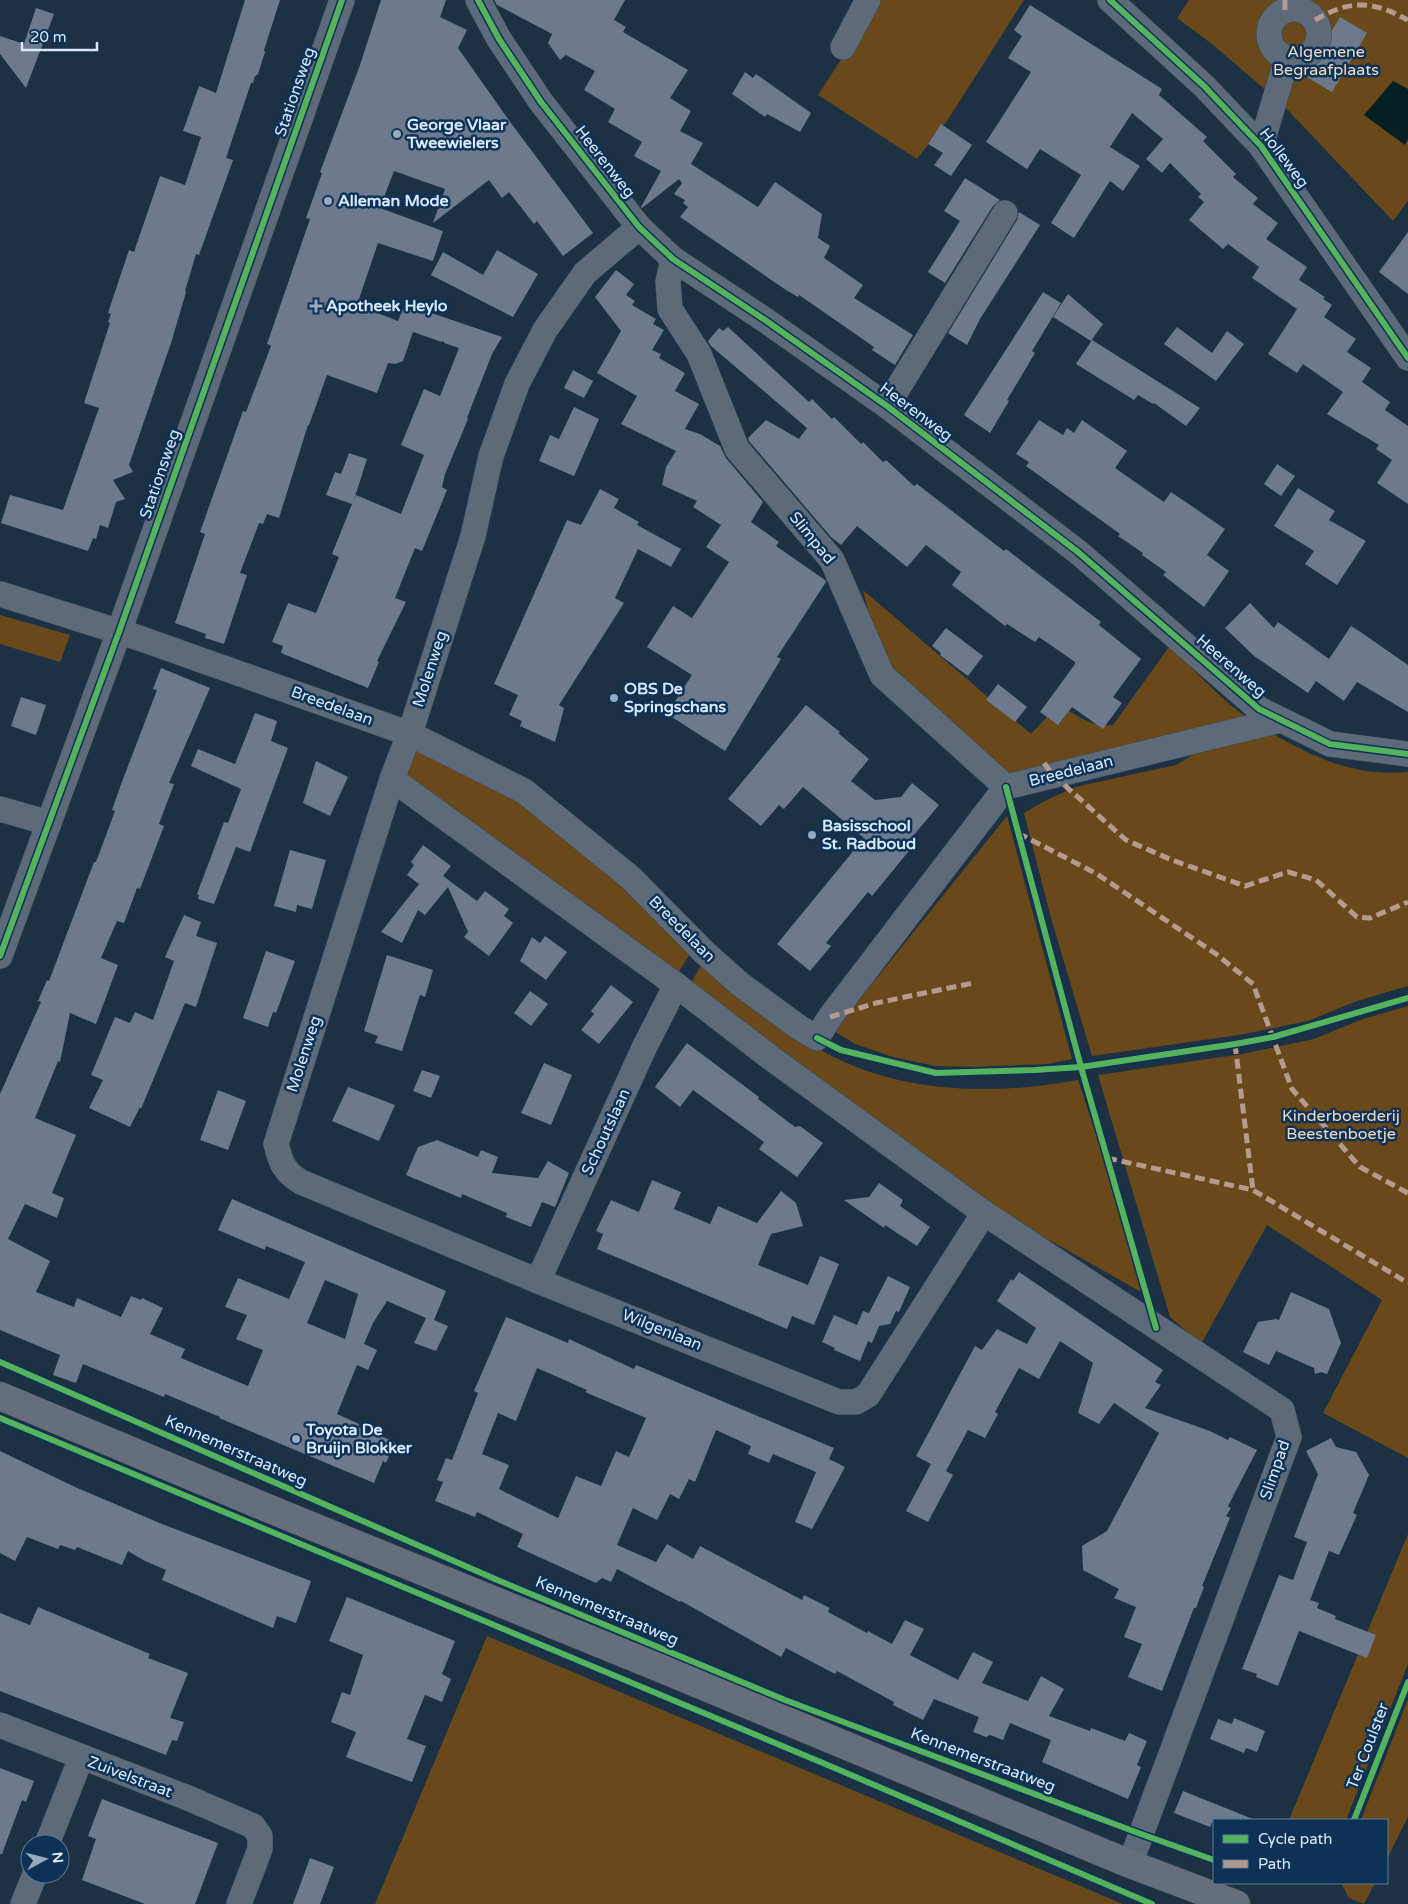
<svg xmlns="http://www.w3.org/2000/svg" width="1408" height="1904" font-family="'Varela Round',sans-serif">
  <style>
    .green { fill: #694819 }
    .water { fill: #052021 }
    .building { fill: #6d798c; fill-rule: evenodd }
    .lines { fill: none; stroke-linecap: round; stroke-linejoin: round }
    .minor-casing { stroke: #3d4c5a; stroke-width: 26 }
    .major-casing { stroke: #3d4c5a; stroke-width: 29 }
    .minor { stroke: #5c6a79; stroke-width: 25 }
    .major { stroke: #666d7b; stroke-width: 28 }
    .quiet { stroke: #b69a8f; stroke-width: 5; stroke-dasharray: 10 5; stroke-linecap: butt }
    .cycleway-casing { stroke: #0d3255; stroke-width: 9 }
    .cycleway { stroke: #56b35d; stroke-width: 6 }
    .poi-dot { fill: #98a9bc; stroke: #0d3255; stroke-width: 2 }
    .labels { text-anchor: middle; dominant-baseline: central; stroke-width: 5; stroke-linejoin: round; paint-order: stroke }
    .park-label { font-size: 16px; fill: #efdac2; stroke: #0d3255 }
    .street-label { font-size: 16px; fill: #daeafc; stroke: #0d3255 }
    .poi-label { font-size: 16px; font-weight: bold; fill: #daeafc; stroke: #0d3255; text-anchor: start }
  </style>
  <rect width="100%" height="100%" fill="#1d3145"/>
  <!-- green -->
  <g class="green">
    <path d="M880,0H1024L949,118L917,159L818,95Z"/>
    <path d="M1189,0H1408V89L1393,81L1405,144L1408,139V201L1393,221L1283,105L1212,44L1177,18Z"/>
    <path d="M863,590L1031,734L1059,704C1076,715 1092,728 1113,725L1169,647C1198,671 1218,699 1250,719L1005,778L888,663L873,632Z"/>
    <path d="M0,615L70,635L60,662L0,644Z"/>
    <path d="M1268,731C1313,757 1354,777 1408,772V986L1357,1001L1308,1021L1239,1035L1092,1056L1051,918L1024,813L1045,801L1075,787L1176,765L1201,750Z"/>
    <path d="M416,750L521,797L632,889L690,954L676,976L401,773Z"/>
    <path d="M1007,816L1072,1059L1047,1064L975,1067L935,1066L893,1057L855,1044L834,1031Z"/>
    <path d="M704,960C729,979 753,999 778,1018C791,1028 804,1040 817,1048C895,1094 992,1096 1078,1080L1150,1297L987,1205L691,983Z"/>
    <path d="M1408,1006V1458L1323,1413L1382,1300L1267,1225L1201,1344L1170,1317L1098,1075L1242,1054L1314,1039L1363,1019Z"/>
    <path d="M1408,1534V1664L1346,1820H1289Z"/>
    <path d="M487,1636L1123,1904H375Z"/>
    <path d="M1408,1699V1817L1387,1859V1820H1361Z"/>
    <path d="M1341,1883H1375L1364,1904L1349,1898Z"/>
  </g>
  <!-- water -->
  <path class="water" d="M1393,81L1408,89V139L1405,145L1364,115Z"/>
  <!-- building -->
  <g class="building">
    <path d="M245,0H280L264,50L265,52L258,74L255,76L253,83H251L226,158L233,160L199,255L196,254L185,291L186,292L172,340L129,465L133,472L113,480L125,499L116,502L108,528L100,525L96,539L93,538L88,551L1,523L10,495L63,510L99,408L84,403L110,323L108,322L111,314L108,313L129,250L134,252L160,176L185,185L201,137L183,131L199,86L216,93Z"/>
    <path d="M381,0H446L440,17L467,30L458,48L508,119L593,233L563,256L537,221L534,224L509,192L502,198L489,180L433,223L445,189L394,171L380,208L443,231L433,261L378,243L357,305L398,321L405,304L502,337L492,354L467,418L468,419L445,474L442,487L447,490L422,551L415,548L395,598L406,602L377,661L379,662L368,688L281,653L283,646L272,642L288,603L316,613L339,557L332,554L352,504L326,495L335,472L341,474L349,453L367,459L353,503L356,495L401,514L424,455L401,445L424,389L440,396L459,348L444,343V341L442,342L413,332L403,361L395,364L388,363L377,393L327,375L309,425H308L279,518L267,514L263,524L259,523L240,573L247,575L224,644L205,638L206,634L175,623L205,534L200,532L243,411L246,412L271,346L267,344L310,219L306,218L322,173L320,172L360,65Z"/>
    <path d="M494,0H625L614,20L626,27L623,32L688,70L670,98L691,111L680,131L703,143L691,164L758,207L775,182L822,214L818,238L830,246L824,258L863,285L854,298L913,335L895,365L872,350L874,347L831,317L799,295L798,297L786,290L680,217L688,207L683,203L685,200L674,194L682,183L679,179L642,208L641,207L661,171L634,156L642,142L608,122L615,109L584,90L595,71L566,55L560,60L548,43L552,34L497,5Z"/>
    <path d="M1030,5L1162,89L1159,95L1207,137L1203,141L1236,174L1233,177L1258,198L1253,204L1278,223L1266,239L1307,267L1299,280L1325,297L1323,299L1332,305L1324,317L1356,339L1347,352L1371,368L1362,382L1390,402L1385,410L1408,426V504L1377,483L1392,460L1376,449L1379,445L1327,414L1343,392L1303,364L1297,373L1268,354L1297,309L1252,278L1259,267L1228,244L1223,249L1189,220L1204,202L1198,197L1201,194L1170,163L1162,173L1146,159L1163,139L1132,113L1110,147L1140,166L1123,191L1110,181L1074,238L1051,223L1081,175L1040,149L1027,169L986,142L1031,72L1008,58L1022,36L1014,30Z"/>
    <path d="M36,8L54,14L26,88L0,54V36L24,44Z"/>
    <path d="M1340,17L1367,33L1332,92L1305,76Z"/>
    <path d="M745,72L753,78L756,74L811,113L800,132L767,114L765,117L732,94Z"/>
    <path d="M941,124L972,145L951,176L934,165L943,153L928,144Z"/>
    <path d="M965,178L1000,200L993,206L945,283L928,272L960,221L944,211Z"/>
    <path d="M1019,212L1040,225L980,319L967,345L948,333L1017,220Z"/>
    <path d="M1408,232V294L1379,272Z"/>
    <path d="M497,250L538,274L513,317L431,275L443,252L483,275Z"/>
    <path d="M616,270L634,284L626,295L635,301L632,305L656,319L653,324L664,330L652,350L661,354L659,358L685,373L675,391L699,404L685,429L700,434L720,446L726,458L763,502L751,522L779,542L776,546L825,580L826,582L777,657L781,659L725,751L667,714L692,675L647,647L673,606L692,618L729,562L706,547L721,525L693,507L697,501L662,485L666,467L676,451L621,424L637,396L597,373L621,331L595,297Z"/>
    <path d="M1043,292L1061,303L1032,351L1035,353L1007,400L1009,401L990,433L964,415Z"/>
    <path d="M1068,294L1103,324L1091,341L1053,317Z"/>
    <path d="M728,327L809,402L812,399L832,419L834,417L861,444L863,442L883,462L886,460L914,486L917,484L1004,551L1006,549L1101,622L1099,625L1141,659L1113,697L1122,703L1103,729L1072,707L1058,725L1040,712L1075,664V662L1039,637L1035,642L1007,624L1005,626L952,585L961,572L926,545L907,567L857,526L841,545L831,537L749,441L748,438L766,420L799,439L807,428L711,346L708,341L719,328L723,331Z"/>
    <path d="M1177,327L1212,353L1227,331L1244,344L1216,381L1164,344Z"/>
    <path d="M1092,340L1200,408L1186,426L1154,403L1153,404L1138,395L1134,400L1076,364Z"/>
    <path d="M573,370L593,381L584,398L564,388Z"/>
    <path d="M574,407L599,419L574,476L539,461L550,435L559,439Z"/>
    <path d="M1039,420L1063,435L1067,428L1074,433L1082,420L1127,451L1115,468L1164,502L1171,492L1225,529L1207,555L1229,571L1204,607L1163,575L1166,572L1142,555L1143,553L1118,536L1120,534L1026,466L1029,462L1016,454Z"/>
    <path d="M1277,464L1295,476L1281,496L1264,484Z"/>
    <path d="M1298,488L1335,511L1329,520L1366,541L1337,585L1305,564L1314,551L1274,526Z"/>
    <path d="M600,489L619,499L614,508L639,522L637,525L681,549L671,567L638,549L615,598L624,603L559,705L564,708L555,742L520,726L522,721L509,715L518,695L494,684L567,520L581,525Z"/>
    <path d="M1250,603L1274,628L1278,622L1329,659L1351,626L1362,633L1408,665V712L1357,682L1344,701L1316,681L1308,693L1254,656L1225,628Z"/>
    <path d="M946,628L983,656L968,676L940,655L941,653L932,646Z"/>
    <path d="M161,668L210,688L169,783L174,784L159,824L164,826L140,889L137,888L124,923L117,921L101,958L118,965L96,1024L70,1013L60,1062L58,1061L35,1118L76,1135L52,1193L64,1198L57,1218L25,1204L8,1239L50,1261L36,1292L74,1307L77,1298L121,1317L131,1296L141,1300L142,1298L163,1308L150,1334L185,1349L181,1358L248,1386L263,1350L236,1339L247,1315L225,1307L238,1278L289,1299L305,1262L266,1246L265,1250L218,1230L232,1199L446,1291L434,1320L448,1326L436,1351L414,1343L426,1318L387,1301L373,1323L364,1344L377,1350L368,1370L357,1365L337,1414L359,1424L358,1427L395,1442L386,1463L383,1461L374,1483L219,1418L220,1417L165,1394L164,1397L83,1364L76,1383L53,1375L60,1355L0,1330V1094L41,1002L38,1001L47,980L49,981L94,862H96L115,811L112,810L120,787L157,690L153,689ZM325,1280L358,1294L345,1339L307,1323Z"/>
    <path d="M998,684L1027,707L1015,722L986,700Z"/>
    <path d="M21,697L46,705L36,735L11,726Z"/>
    <path d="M806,705L840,732L838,733L869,759L851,781L875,800L901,797L912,783L939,805L908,842L913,846L872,896L868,892L826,943L831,946L810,971L777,944L864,838L803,787L784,809L779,805L761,826L728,799Z"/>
    <path d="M255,713L277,721L271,741L288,748L250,852L236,847L214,904L198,899L199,895L197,894L224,822L228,823L241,789L191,766L198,749L235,764Z"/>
    <path d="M316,761L348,777L330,816L303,803Z"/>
    <path d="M423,845L451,866L443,876L477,901L485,891L509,909L504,916L513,923L489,956L464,937L468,932L448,887L425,915L418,910L402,943L381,932L419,884L407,875L414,865L411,862Z"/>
    <path d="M290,850L326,860L312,909L297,905L296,912L274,906Z"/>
    <path d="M184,915L201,922L196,936L217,943L196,1007L185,1003L141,1109L140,1107L130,1127L89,1108L103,1080L91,1075L115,1017L130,1023L135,1012L153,1020L174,961L165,957Z"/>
    <path d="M545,936L567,952L546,980L520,961L532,937L540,943Z"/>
    <path d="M266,951L295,961L276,1013L273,1012L268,1027L243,1018Z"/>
    <path d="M387,955L433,970L425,997L420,995L402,1051L375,1043L378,1036L364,1031Z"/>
    <path d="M611,985L633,1002L599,1044L581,1030L594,1014L591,1011Z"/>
    <path d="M530,991L548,1004L531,1026L514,1013Z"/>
    <path d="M687,1043L759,1097L758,1099L795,1127L800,1126L823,1143L797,1177L759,1149L764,1142L693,1090L680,1107L655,1087Z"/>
    <path d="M544,1063L572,1075L551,1125L521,1113Z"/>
    <path d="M422,1070L440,1076L431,1098L413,1091Z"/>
    <path d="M348,1087L395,1105L379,1141L332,1121Z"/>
    <path d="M218,1090L246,1101L228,1150L200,1140Z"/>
    <path d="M437,1140L478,1157L481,1150L498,1157L492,1173L538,1178L548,1161L569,1173L555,1207L542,1202L531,1227L506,1217L507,1213L462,1194L461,1198L406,1175L418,1147Z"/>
    <path d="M652,1180L681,1192L674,1209L710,1224L718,1206L757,1223L781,1191L796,1203L803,1226L771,1234L758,1265L808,1285L820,1256L839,1264L814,1325L792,1316L787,1329L597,1249L603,1234L596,1231L611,1200L639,1212Z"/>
    <path d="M879,1183L903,1200L900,1206L930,1227L917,1246L885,1225L884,1228L844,1200L869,1197Z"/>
    <path d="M1019,1272L1163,1370L1155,1382L1161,1385L1145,1408L1210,1431L1228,1440L1230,1437L1257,1450L1228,1506L1231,1508L1226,1516L1230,1518L1202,1586L1204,1587L1196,1608H1194L1162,1691L1128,1677L1142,1644L1124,1637L1136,1607L1114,1598L1119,1589L1083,1570L1082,1546L1107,1531L1159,1433L1114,1403L1099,1424L1078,1413L1093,1363L1060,1341L1039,1379L1019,1368L995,1412L998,1414L985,1438L968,1430L946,1471L953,1475L928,1522L906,1511L931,1464L916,1456L975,1346L982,1350L997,1329L1027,1344L1036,1328L997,1301L1011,1279L1013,1281Z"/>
    <path d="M888,1276L910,1287L899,1312L896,1311L890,1324L879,1326L872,1343L868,1341L860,1361L834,1350L835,1348L822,1342L834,1315L857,1325L863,1311L869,1313Z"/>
    <path d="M1291,1292L1329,1309L1341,1343L1327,1374L1321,1372L1315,1374L1314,1368L1276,1351L1269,1365L1243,1352L1258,1322L1276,1319L1279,1320Z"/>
    <path d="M506,1317L568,1343L569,1339L634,1369L636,1365L834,1448L829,1459L845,1467L812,1529L795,1522L816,1472L773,1454L769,1463L748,1454L751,1446L716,1430L695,1482L689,1479L679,1499L670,1494L657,1520L633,1508L617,1545L656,1562L667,1544L693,1559L700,1546L802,1600L804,1595L830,1608L828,1612L867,1633L868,1631L892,1644L905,1620L924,1629L910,1655L958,1680L973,1652L993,1662L982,1683L1028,1701L1041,1676L1064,1689L1049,1716L1090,1731L1091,1728L1125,1741L1129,1733L1147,1741L1137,1765L1141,1767L1128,1799L1042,1762L1051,1740L1010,1723L1003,1740L990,1735L986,1737L973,1732L979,1717L934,1699L923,1720L893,1705L894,1702L837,1671L835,1674L786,1648L781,1657L681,1601L680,1602L617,1569L611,1582L602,1578L596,1583L517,1547L523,1534L477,1512L475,1517L435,1501L443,1482L437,1480L446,1458L452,1460L478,1393L474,1391ZM537,1368L587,1390L585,1392L646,1418L629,1457L616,1451L601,1486L576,1476L558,1518L499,1489L509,1465L482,1454L498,1413L516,1421Z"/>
    <path d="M1331,1438L1336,1447L1356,1452L1369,1475L1353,1513L1357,1515L1339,1555L1329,1551L1310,1600L1319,1603L1317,1608L1336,1616L1335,1619L1376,1635L1367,1658L1299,1631L1278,1686L1256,1677L1257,1674L1242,1669L1279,1575L1293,1580L1307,1542L1294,1537L1318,1474L1306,1451Z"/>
    <path d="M0,1451L75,1487L162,1524L311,1581L296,1623L277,1616L273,1628L162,1580L166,1570L145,1561L128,1551L122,1565L77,1547L75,1550L60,1545L58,1549L27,1537L15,1561L0,1553Z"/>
    <path d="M347,1597L455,1641L442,1674L451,1679L442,1702L425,1695L407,1739L426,1746L412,1782L346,1757L356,1732L331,1722L342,1692L350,1695L363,1655L329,1641Z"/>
    <path d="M38,1607L150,1654L148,1658L188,1673L170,1718L184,1722L177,1741L172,1740L166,1755L0,1691V1613L30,1625Z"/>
    <path d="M1234,1718L1265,1731L1257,1752L1246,1748L1244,1753L1210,1739L1218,1719L1232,1724Z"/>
    <path d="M0,1768L34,1781L26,1802L22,1800L2,1854H0Z"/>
    <path d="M1183,1791L1253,1819L1252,1820H1213L1210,1827L1174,1813Z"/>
    <path d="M102,1799L218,1843L195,1904H145L82,1880L96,1839L88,1836Z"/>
    <path d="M310,1858L334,1867L320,1904H293Z"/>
  </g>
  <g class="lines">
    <!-- minor casing -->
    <g class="minor-casing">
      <g id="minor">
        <path d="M478,0L499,39L541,102L639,227L673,259L765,320L887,406L1078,552L1259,709L1330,744L1408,754"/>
        <path d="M1110,0L1204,86L1261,146L1408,358"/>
        <circle cx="1294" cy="34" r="25"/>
        <path d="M843,47L868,0"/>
        <path d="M1261,146L1287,58"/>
        <path d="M639,227L585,273L545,330L517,384L491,456L473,536L412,727L392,779L276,1144C281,1163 284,1172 301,1182L538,1281L839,1402H856L868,1395L984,1213"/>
        <path d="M673,259L668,282L670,309L699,354L737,449L832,560L882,675L1006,787"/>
        <path d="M887,406L1005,213"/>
        <path d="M0,594L139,638L410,734L524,791L631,878L704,952L740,984L797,1026L817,1038L830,1017L1006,787L1281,720"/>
        <path d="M392,779L676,985L771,1058L984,1213L1282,1410L1289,1437L1130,1864"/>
        <path d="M0,809L49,823"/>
        <path d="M0,956L119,632L342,0"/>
        <path d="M538,1281L644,1048L676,985"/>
        <path d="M0,1725L188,1798L253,1826L260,1836V1849L239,1904"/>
        <path d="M47,1844L81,1758"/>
        <path d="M23,1904L35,1874"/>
      </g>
    </g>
    <!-- major casing -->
    <g class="major-casing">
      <path id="major" d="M0,1396L277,1512L660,1668L1130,1864L1236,1904"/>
    </g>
    <!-- minor -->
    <use href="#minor" class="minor"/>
    <!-- major -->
    <use href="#major" class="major"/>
    <!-- quiet -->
    <g class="quiet">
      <path d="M1285,0V10"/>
      <path d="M1315,20C1350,0 1371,0 1408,20"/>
      <path d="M1044,763L1053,775L1126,840L1172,860L1245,886L1288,872L1316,880L1357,917L1370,918L1408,902"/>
      <path d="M1018,833L1097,874L1216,954L1253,984L1292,1089L1360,1167L1408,1193"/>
      <path d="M830,1017L876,1003L973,983"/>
      <path d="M1235,1044L1253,1190"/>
      <path d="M1107,1158L1253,1190L1408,1283"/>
    </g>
    <!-- cycleway casing -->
    <g class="cycleway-casing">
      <g id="cycleway">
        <path d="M478,0L499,39L541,102L639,227L673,259L765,320L887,406L1078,552L1259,709L1330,744L1408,754"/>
        <path d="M1110,0L1204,86L1261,146L1408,358"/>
        <path d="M1006,787L1081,1067L1156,1328"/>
        <path d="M0,956L119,632L342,0"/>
        <path d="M817,1038L841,1050L936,1073L1035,1070L1081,1067L1235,1044L1273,1037L1408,998"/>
        <path d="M0,1362L495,1579L785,1700L1141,1834L1214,1860"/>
        <path d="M0,1418L830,1766L1152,1904"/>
        <path d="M1354,1820L1408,1682"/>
      </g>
    </g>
    <!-- cycleway -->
    <use href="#cycleway" class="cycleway"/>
  </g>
  <!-- markers -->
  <g class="poi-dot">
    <circle cx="397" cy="134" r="5"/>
    <circle cx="328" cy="201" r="5"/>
    <path d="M313.5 298.5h5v5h5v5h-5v5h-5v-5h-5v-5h5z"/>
    <circle cx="614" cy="698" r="5"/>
    <circle cx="812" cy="835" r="5"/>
    <circle cx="296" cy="1439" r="5"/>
  </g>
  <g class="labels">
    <!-- park labels -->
    <g class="park-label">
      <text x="1326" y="52">Algemene<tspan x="1326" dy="18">Begraafplaats</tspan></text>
      <text x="1341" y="1116">Kinderboerderij<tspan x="1341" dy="18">Beestenboetje</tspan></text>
    </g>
    <!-- street labels -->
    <g class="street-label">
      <text transform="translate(295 92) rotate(-71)">Stationsweg</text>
      <text transform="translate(1284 158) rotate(53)">Holleweg</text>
      <text transform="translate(605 162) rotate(52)">Heerenweg</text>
      <text transform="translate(916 412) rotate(37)">Heerenweg</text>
      <text transform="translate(160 474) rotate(-71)">Stationsweg</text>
      <text transform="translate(812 538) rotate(51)">Slimpad</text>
      <text transform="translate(1231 666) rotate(41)">Heerenweg</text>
      <text transform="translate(430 669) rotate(-72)">Molenweg</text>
      <text transform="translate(332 706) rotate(20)">Breedelaan</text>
      <text transform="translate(1071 771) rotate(-14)">Breedelaan</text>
      <text transform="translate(682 929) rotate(45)">Breedelaan</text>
      <text transform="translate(304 1054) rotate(-72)">Molenweg</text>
      <text transform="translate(606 1132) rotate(-65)">Schoutslaan</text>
      <text transform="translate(662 1330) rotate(22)">Wilgenlaan</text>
      <text transform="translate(236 1451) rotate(24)">Kennemerstraatweg</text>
      <text transform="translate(1275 1470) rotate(-71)">Slimpad</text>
      <text transform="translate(607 1611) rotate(23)">Kennemerstraatweg</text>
      <text transform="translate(1368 1746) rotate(-69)">Ter Coulster</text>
      <text transform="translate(983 1760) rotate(21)">Kennemerstraatweg</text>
      <text transform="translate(130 1777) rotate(21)">Zuivelstraat</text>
    </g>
    <!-- poi labels -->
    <g class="poi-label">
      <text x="407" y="125">George Vlaar<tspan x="407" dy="18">Tweewielers</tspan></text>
      <text x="338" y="201">Alleman Mode</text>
      <text x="326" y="306">Apotheek Heylo</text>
      <text x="624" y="689">OBS De<tspan x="624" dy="18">Springschans</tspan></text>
      <text x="822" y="826">Basisschool<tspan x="822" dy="18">St. Radboud</tspan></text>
      <text x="306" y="1430">Toyota De<tspan x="306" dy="18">Bruijn Blokker</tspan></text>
    </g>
  </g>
  <!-- legend -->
  <rect x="1213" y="1819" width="175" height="65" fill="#0d3255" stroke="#5f7c98"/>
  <rect x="1223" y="1835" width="25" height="8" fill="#56b35d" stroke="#5f7c98"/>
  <text x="1258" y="1844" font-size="15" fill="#daeafc">Cycle path</text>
  <rect x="1223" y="1860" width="25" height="8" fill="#b69a8f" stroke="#5f7c98"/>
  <text x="1258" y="1869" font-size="15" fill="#daeafc">Path</text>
  <!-- north arrow -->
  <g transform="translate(45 1859) rotate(83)"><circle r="24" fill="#0d3255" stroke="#5f7c98"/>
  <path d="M0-4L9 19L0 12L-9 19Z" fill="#98a9bc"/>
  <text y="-8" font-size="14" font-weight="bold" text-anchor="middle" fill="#daeafc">N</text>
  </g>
  <!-- scale -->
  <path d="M22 42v8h75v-8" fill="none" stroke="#daeafc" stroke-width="2.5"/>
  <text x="30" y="42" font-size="15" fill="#daeafc" stroke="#0d3255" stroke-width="4" paint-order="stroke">20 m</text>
</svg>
